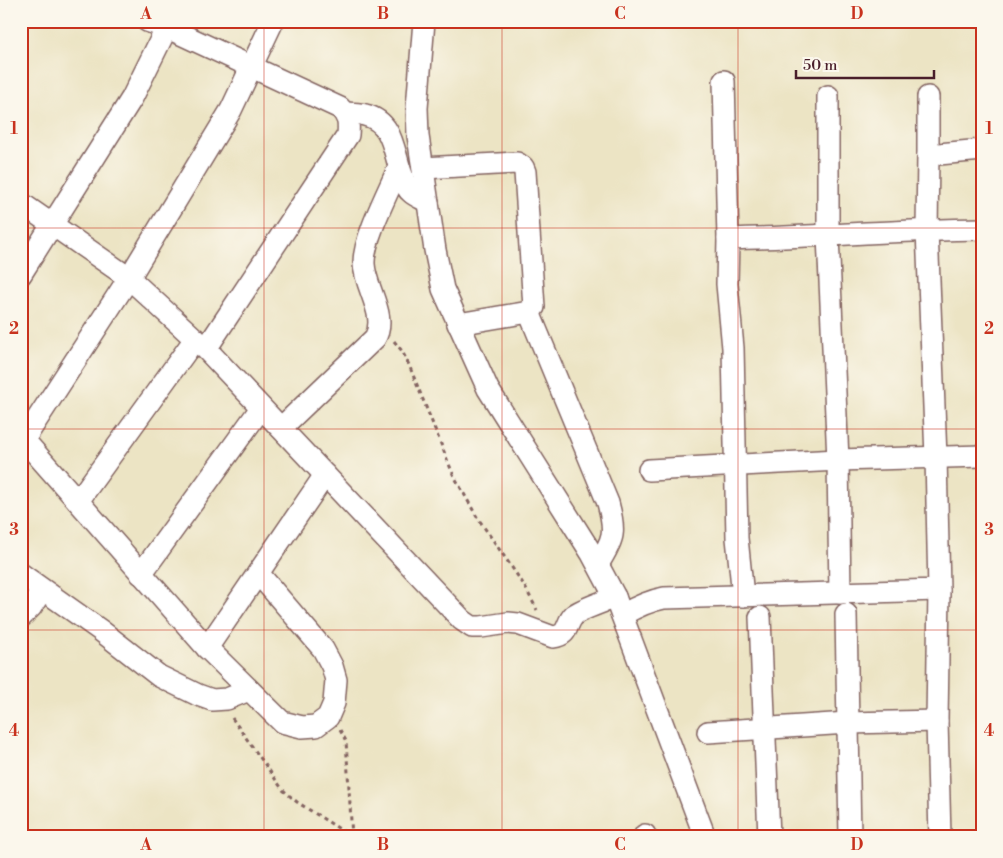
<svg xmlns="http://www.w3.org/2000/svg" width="1003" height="858" font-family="'Libre Bodoni',serif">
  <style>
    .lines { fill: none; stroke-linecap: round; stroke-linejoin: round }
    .minor-casing { stroke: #836461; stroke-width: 24 }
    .path { stroke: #836461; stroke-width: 3; stroke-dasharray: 4 4; stroke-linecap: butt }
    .minor { stroke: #fff; stroke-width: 21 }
    .grid { fill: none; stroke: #c8321e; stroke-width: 1; stroke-opacity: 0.55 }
    .neatline { fill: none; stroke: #c8321e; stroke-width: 2 }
    .grid-label { font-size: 16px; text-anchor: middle; font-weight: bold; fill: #c8321e }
  </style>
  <rect width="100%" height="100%" fill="#fbf7ec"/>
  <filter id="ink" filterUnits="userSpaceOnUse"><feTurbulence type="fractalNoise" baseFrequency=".02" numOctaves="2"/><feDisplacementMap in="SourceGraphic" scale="10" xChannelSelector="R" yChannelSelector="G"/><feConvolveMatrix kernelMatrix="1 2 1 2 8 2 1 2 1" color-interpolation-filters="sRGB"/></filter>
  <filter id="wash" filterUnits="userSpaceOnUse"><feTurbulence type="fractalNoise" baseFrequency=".0096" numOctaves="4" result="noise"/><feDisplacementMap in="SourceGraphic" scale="20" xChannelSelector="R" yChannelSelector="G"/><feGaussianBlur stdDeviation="1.12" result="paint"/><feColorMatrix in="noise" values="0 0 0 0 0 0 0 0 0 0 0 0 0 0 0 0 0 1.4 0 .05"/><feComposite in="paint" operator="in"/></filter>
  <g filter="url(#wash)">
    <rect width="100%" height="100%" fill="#ece4c4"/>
  </g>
  <g filter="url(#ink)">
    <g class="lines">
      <!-- minor casing -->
      <g class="minor-casing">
        <g id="minor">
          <path d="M147,21L168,28L340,108C349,117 349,124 348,135L206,349"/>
          <path d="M424,21L417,108L418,136L435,250L443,289L488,389L592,554L615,597L705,837"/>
          <path d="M724,81L728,239C813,237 897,230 982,229"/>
          <path d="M828,96V236L838,460L840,593"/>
          <path d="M928,97V155L982,150"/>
          <path d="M345,113C352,114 359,113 365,115C394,122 393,152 402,175C404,181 406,188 411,192C415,196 423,199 428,202"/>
          <path d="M423,168L517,163L523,167L525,172L534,307L529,312L458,324"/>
          <path d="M21,203L129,278L206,349L462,620L472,627H481L508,623L518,624L553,637C570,635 565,624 574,615C581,609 606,601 615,597"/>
          <path d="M728,239L727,284L733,348L737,538L743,596"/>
          <path d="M21,274L132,98L170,21"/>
          <path d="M529,312L608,503C616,532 614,539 598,564"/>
          <path d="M281,428L375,338C388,316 365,288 364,264C363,240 388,192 399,167"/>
          <path d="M24,440L207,648L282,722L302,727L316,726L328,717L334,703L336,680L332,666L323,649L258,573"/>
          <path d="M21,444L129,278L231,110L273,21"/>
          <path d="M649,470L838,460L982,456"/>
          <path d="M78,501L195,339"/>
          <path d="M21,574L100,630L159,676L198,695L212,700L227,699L249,690"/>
          <path d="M141,574L261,408"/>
          <path d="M939,590L937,721L940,837"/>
          <path d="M846,614L850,837"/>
          <path d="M622,615C636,607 648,601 664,598L939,590L936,457L927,230L928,155"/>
          <path d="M21,617L31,607L42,590"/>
          <path d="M760,617L769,837"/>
          <path d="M207,648L325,475"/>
          <path d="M708,732L848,723L937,721"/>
          <path d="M645,835L646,837"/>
        </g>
      </g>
      <!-- path -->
      <g class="path">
        <path d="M394,341L402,351L409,365L453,474L477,517L524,585L537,610"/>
        <path d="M232,718L283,790L297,802L352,837"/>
        <path d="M340,730L346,741L352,837"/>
      </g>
      <!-- minor -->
      <use href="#minor" class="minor"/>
    </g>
  </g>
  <!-- grid -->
  <path class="grid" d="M264,21V837M502,21V837M738,21V837M21,228H982M21,429H982M21,630H982"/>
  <!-- margin -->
  <rect width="1003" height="858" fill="none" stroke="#fbf7ec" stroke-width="55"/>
  <!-- scale -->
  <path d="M796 70v8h138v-8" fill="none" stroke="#4a1f2b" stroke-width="2.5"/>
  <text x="803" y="70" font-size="15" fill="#4a1f2b" stroke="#fbf7ec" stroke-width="4" paint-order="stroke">50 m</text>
  <rect x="28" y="28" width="948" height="802" class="neatline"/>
  <g class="grid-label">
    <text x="146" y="19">A</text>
    <text x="383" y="19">B</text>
    <text x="620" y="19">C</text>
    <text x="857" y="19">D</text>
    <text x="14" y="134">1</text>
    <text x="989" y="134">1</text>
    <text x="14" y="334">2</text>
    <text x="989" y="334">2</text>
    <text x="14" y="535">3</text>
    <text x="989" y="535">3</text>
    <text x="14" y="736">4</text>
    <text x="989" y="736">4</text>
    <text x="146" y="850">A</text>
    <text x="383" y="850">B</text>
    <text x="620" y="850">C</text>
    <text x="857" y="850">D</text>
  </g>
</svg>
